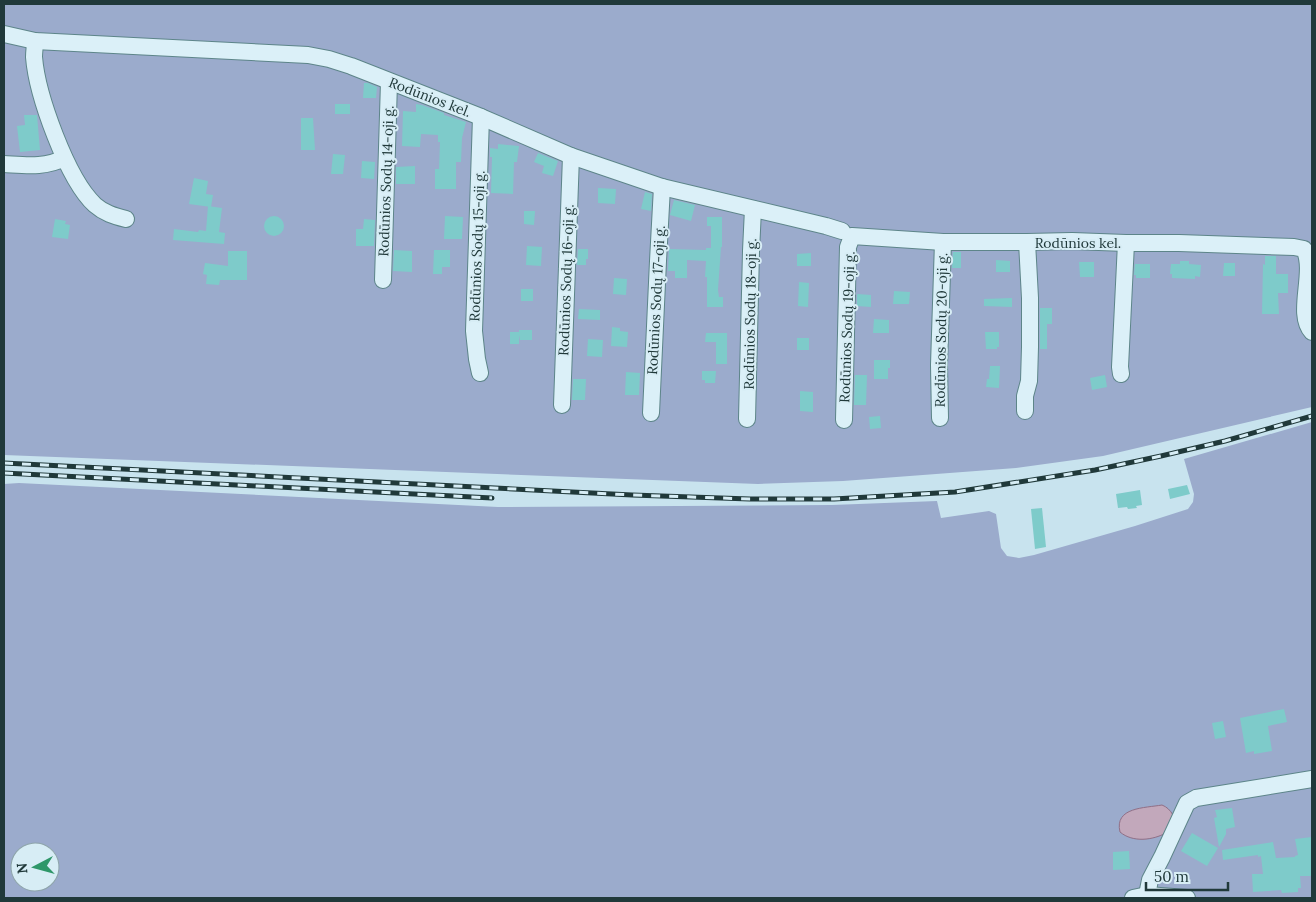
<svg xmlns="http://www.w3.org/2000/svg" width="1316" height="902" font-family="Lora,serif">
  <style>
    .green { fill: #9babcc; fill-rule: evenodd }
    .water { fill: #c2a8bb; stroke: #906f86 }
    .building { fill: #7ecbca }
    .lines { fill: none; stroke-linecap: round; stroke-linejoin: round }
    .minor-casing { stroke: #5d8589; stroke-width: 18 }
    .minor { stroke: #dbf0f8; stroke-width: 16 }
    .rail-casing { stroke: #20393a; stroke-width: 5 }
    .rail { stroke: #d7edf5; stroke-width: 3; stroke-dasharray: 9; stroke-linecap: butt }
    .labels { text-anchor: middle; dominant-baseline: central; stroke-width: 4; stroke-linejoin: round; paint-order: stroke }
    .street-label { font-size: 14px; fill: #20393a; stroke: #d7edf5 }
  </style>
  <rect width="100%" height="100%" fill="#c8e3ee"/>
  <!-- green -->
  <g class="green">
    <path d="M4,4H1312V407L1103,456L1016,468L843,481L758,484L4,455Z"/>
    <path d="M1312,422V898H4V484L19,483L498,507L832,505L937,501L941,518L989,511L996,514L1001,548L1007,556L1019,558L1034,555L1135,526L1188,509L1193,502L1194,494L1184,459ZM20,852H50V882H20Z"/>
  </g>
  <!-- water -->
  <path class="water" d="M1162,805C1167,807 1170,810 1173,815L1166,833C1153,840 1133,843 1120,832C1114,807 1145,808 1162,805Z"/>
  <!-- building -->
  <g class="building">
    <path d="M364,83H368L377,87L376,98H363Z"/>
    <rect x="335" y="104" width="15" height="10"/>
    <path d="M416,104L422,105L444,113V115L466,122L462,138L461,162H456V189H435V169H439L440,142H438V135L421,134L420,147L402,146L403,111L416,112Z"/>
    <path d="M24,115H37L40,150L20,152L17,126L25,125Z"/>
    <path d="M301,118H313L315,150H301Z"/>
    <path d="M498,144L519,146L517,162H514L513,194L491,193L492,157H490V148L498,149Z"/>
    <path d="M538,153L558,161L553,176L542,173L544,166L534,162Z"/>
    <path d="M333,154L345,155L343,174H331Z"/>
    <path d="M362,161L375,162L374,179L361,178Z"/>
    <path d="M415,166V184H396V167Z"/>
    <path d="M194,178L208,181L206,194L213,195L211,207L189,204Z"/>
    <path d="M598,188L616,189L615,204L598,203Z"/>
    <path d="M645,192L652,194L651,211L641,209Z"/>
    <path d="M674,200L695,205L691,221L670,215Z"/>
    <path d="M208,206L222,208L219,232L225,233L224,244L173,240L174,229L198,232L199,230L206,231Z"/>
    <path d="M524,211H535L534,225L524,224Z"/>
    <circle cx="274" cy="226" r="10"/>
    <path d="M445,216L463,217L462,239H444Z"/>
    <path d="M707,217H722V247H721L718,290L719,297H723V307H707V277H705L706,261L687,260V278H675V271H668L669,249L706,250V248H711V226H707Z"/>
    <path d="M55,219L66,221L65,224L70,225L68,239L52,237Z"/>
    <path d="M364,219L375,220L374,246H356V229H363Z"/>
    <path d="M527,246L542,247L541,266L526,265Z"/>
    <path d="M578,249H588V259H586V265H577Z"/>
    <path d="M394,250L412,251V272L393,271Z"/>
    <path d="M434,250H450V267H442V274H433Z"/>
    <path d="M228,251H247V280H220L219,285L206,284L207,275L203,274L205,263L228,266Z"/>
    <path d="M953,252H961V268H952Z"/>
    <path d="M811,253V266H797V254Z"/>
    <path d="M1265,256H1276V274H1288V293H1278L1279,314H1262L1263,264L1265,265Z"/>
    <path d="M996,260L1010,261V272H996Z"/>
    <path d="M1180,261H1189V264L1201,265L1200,277L1195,276V279L1172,278V274H1170L1171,264H1180Z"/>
    <path d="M1079,262H1094V277H1080Z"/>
    <path d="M1224,263H1235V276H1223Z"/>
    <path d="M1135,264H1150V278H1136V275H1134Z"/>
    <path d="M614,278L627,279L626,295L613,294Z"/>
    <path d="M799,282L809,283L808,307L798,306Z"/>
    <rect x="521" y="289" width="12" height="12"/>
    <path d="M894,291L910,292L909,304H893Z"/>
    <path d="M857,294L871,295V307L857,306Z"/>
    <path d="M1012,298V307L984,306V299Z"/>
    <path d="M1040,308H1052V324H1047V349H1040Z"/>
    <path d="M579,309L600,310V320L578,319Z"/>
    <path d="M874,319L889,320V333H873Z"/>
    <path d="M612,327L620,328V331L628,332L627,347L611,346Z"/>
    <path d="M519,330H532V340H520L519,335V344H510V332H519Z"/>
    <path d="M985,332H999V347H997V349H986Z"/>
    <path d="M706,333H727V364H716V342H705Z"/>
    <rect x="797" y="338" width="12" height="12"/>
    <path d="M588,339L603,340L602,357L587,356Z"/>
    <path d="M874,360H890V368H888V379H874Z"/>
    <path d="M990,366H1000L999,388L986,387L987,379H989Z"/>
    <path d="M702,371H716L715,383H705V380H702Z"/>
    <path d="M626,372L640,373L639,395H625Z"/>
    <path d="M855,375H867L866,405H854Z"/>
    <path d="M1105,375L1107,387L1092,390L1090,378Z"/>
    <path d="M573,379H586L585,400H572Z"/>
    <path d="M800,391L813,392V412L800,411Z"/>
    <path d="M880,416L881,428L870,429L869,417Z"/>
    <path d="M1187,485L1190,494L1170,499L1168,489Z"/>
    <path d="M1140,490L1142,505L1136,506L1137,508L1128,509L1127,507L1118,508L1116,494Z"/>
    <path d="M1042,508L1046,547L1035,549L1031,509Z"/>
    <path d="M1284,709L1287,722L1268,726L1272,751L1254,754V751L1246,753L1240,718Z"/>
    <path d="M1223,721L1226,737L1215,739L1212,723Z"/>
    <path d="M1232,808L1235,827L1226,829V834L1219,847L1214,818L1217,817L1215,810Z"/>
    <path d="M1192,833L1218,848L1207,866L1181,851Z"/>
    <path d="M1312,837V876H1300L1301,888H1298V892L1282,893L1281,890L1253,892L1252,874H1263L1261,856L1258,857V855L1223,860L1222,850L1273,842L1276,858L1295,857V856L1298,855L1295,839Z"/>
    <path d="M1129,851L1130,869L1113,870V852Z"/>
  </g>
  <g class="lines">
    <!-- minor casing -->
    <g class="minor-casing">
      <g id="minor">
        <path d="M4,34L35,41L308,55L329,59L351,66L481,117L571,156L662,187L826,226L842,231"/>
        <path d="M35,41C35,46 34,52 34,57C37,95 67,179 95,205C104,213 114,216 126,219"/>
        <path d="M4,164C24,165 46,168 64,158"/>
        <path d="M383,280L389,82"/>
        <path d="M480,373L477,359L474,331L481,117"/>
        <path d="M1121,374L1120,367L1126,243"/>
        <path d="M562,405L571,156"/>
        <path d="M1025,411V396L1029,381L1030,347V298L1027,242"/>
        <path d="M651,413L658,261L662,187"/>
        <path d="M940,418L939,365L943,242"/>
        <path d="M747,419L751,251L753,209"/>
        <path d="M844,420L848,247L852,236L943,242H1027L1072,241L1126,243H1179L1294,247L1304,249C1316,272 1295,314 1312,332"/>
        <path d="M1147,895L1150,880L1162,857L1187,803L1196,798L1312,779"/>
        <path d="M1133,898L1147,895L1187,898"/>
      </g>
    </g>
    <!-- minor -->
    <use href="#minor" class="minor"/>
    <!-- rail casing -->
    <g class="rail-casing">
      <g id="rail">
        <path d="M4,463L632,495L750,499H834L955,492L1095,470L1161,456L1225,441L1312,416"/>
        <path d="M4,473L492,498"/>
      </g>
    </g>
    <!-- rail -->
    <use href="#rail" class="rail"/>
  </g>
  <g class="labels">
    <!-- street labels -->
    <g class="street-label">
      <text transform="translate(430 97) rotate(21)">Rodūnios kel.</text>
      <text transform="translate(386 181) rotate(-88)">Rodūnios Sodų 14-oji g.</text>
      <text x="1078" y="243">Rodūnios kel.</text>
      <text transform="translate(477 246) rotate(-88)">Rodūnios Sodų 15-oji g.</text>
      <text transform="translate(566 280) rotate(-88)">Rodūnios Sodų 16-oji g.</text>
      <text transform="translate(656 300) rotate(-87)">Rodūnios Sodų 17-oji g.</text>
      <text transform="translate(750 314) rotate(-89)">Rodūnios Sodų 18-oji g.</text>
      <text transform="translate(847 327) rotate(-88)">Rodūnios Sodų 19-oji g.</text>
      <text transform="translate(941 330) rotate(-89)">Rodūnios Sodų 20-oji g.</text>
    </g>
  </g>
  <!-- border -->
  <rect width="1316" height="902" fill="none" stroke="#20393a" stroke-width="10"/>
  <!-- north arrow -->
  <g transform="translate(35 867) rotate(264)"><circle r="24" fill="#d7edf5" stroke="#8ea5aa"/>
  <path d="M0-4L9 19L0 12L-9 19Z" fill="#2e9769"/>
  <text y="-8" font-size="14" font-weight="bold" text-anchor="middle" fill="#20393a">N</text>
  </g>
  <!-- scale -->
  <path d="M1146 882v8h82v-8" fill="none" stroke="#20393a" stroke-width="2.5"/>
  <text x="1154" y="882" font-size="15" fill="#20393a" stroke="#d7edf5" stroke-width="4" paint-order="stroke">50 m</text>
</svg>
